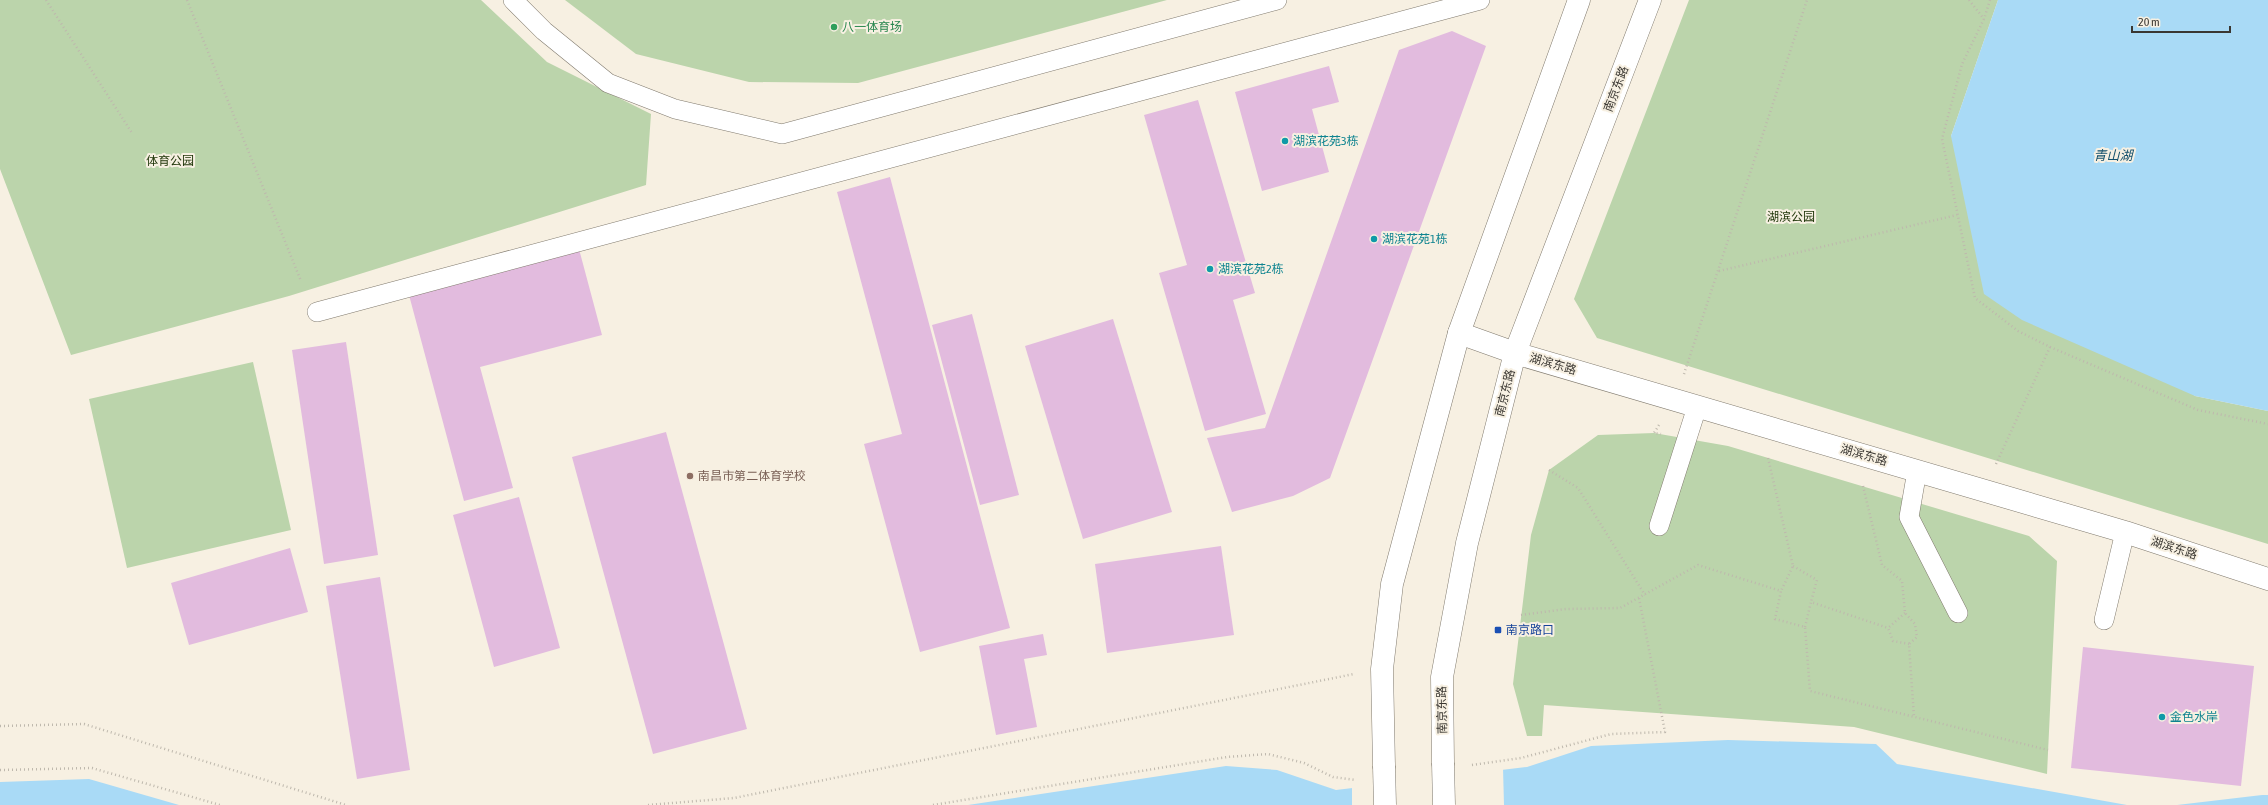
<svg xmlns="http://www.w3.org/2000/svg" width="2268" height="805" font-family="'Asap Condensed','Noto Sans SC',sans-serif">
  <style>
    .green { fill: #bbd4ab }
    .water { fill: #a9daf6 }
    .pier { fill: #f7f0e2 }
    .building { fill: #e2bbde }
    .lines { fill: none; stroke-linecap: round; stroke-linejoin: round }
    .lane-casing { stroke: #807a6e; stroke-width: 20 }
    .secondary-casing { stroke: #807a6e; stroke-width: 23 }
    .path { stroke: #beb8ad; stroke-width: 2.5; stroke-dasharray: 1 3; stroke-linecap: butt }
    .lane { stroke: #fff; stroke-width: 19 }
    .secondary { stroke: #fff; stroke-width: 22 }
    .secondary-bridge-casing { stroke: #807a6e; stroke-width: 23; stroke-linecap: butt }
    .secondary-bridge { stroke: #fff; stroke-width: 22 }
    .leisure-dot { fill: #2e9e5b; stroke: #f7f0e2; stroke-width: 1.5 }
    .culture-dot { fill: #0f9aa8; stroke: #f7f0e2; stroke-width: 1.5 }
    .education-dot { fill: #8d6e63; stroke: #f7f0e2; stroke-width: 1.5 }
    .transit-dot { fill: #1a4fb4; stroke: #f7f0e2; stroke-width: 1.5 }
    .labels { text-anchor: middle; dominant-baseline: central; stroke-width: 4; stroke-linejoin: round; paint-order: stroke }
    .leisure-label { font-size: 12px; fill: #27864d; stroke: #f7f0e2; text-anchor: start }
    .street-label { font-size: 12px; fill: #3a3732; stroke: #f7f0e2 }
    .culture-label { font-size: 12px; fill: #0d838f; stroke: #f7f0e2; text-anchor: start }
    .park-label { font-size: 12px; fill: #1b3205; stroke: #f7f0e2 }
    .education-label { font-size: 12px; fill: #785e54; stroke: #f7f0e2; text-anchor: start }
    .transit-label { font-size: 12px; fill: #164399; stroke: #f7f0e2; text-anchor: start }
    .water-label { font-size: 13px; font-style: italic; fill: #14506c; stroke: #f7f0e2 }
  </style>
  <rect width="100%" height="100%" fill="#f7f0e2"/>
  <!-- green -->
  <g class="green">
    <path d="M0,0H481L547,62L651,114L646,185L289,296L71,355L0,169Z"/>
    <path d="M565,0H1167L858,83L749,82L636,54Z"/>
    <path d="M1689,0H1998L1951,136L2195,396L2268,411V544L1597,338L1574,299Z"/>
    <path d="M253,362L291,530L127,568L89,399Z"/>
    <path d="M1654,433L1728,446L2029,536L2057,561L2047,774L1854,727L1544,705L1542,736H1527L1513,684L1531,535L1549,470L1598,435Z"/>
  </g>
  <!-- water -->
  <g class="water">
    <path d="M1998,0H2268V411L2195,396L2022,320L1984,294L1951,136Z"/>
    <path d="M1728,740L1876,744L1897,764L2127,805H968L1226,766L1277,770L1336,790L1527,767L1591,746Z"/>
    <path d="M89,779L179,805H0V782Z"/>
    <path d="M2262,795H2268V805H2177Z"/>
  </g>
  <!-- pier -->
  <path class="pier" d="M1503,768L1504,805H1352V786Z"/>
  <!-- building -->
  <g class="building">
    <path d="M1452,31L1486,46L1330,478L1293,496L1232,512L1207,438L1265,428L1399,50Z"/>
    <path d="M1329,66L1339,102L1312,109L1329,172L1262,191L1235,92Z"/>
    <path d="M1198,100L1255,293L1233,300L1266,414L1205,431L1159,273L1187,265L1144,115Z"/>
    <path d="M890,177L1010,628L920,652L864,444L902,434L837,192Z"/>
    <path d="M579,249L602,335L480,367L513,488L464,501L409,295Z"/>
    <path d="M972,314L1019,495L980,505L932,325Z"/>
    <path d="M1113,319L1172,512L1083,539L1025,346Z"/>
    <path d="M346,342L378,555L324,564L292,350Z"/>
    <path d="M666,432L747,729L653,754L572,457Z"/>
    <path d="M519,497L560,648L494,667L453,515Z"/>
    <path d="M1221,546L1234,635L1107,653L1095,564Z"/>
    <path d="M290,548L308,612L189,645L171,583Z"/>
    <path d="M380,577L410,770L357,779L326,586Z"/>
    <path d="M1043,634L1047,655L1024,659L1037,727L996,735L979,646Z"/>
    <path d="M2083,647L2254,666L2241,786L2071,768Z"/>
  </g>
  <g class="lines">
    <!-- lane casing -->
    <g class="lane-casing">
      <g id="lane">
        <path d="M513,0L544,31L608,83L675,109L782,134L1277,0"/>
        <path d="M317,312L1480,0"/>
        <path d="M1917,471L1909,517L1958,613"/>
        <path d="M1659,526L1697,407"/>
        <path d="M2104,620L2125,532"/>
      </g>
    </g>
    <!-- secondary casing -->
    <g class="secondary-casing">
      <g id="secondary">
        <path d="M1459,333L1515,353L2125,532L2268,579"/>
        <path d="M1443,763L1442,677L1467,543L1515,353L1650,0"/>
        <path d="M1384,766L1382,669L1392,584L1459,333L1579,0"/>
      </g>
    </g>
    <!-- path -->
    <g class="path">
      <path d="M46,0L132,133"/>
      <path d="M187,0L301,281"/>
      <path d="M1969,0L1984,19"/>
      <path d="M1990,0L1984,19L1962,64L1942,139L1975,298L2018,331L2050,347L2198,410L2268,424"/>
      <path d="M1719,271L1957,215"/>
      <path d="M1684,374L1807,0"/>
      <path d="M1659,425L1654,433L1661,434"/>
      <path d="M1768,458L1793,566L1781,591"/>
      <path d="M1996,464L2050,347"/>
      <path d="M1549,470L1578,488L1645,595"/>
      <path d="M1863,486L1882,565L1902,581L1905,613L1915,624L1917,637L1909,644L1914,717"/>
      <path d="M1793,566L1817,580L1811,602"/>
      <path d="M1905,613L1888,628L1893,641L1909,644"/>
      <path d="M1521,615L1566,609L1620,608L1698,565L1781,591L1775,619L1805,627L1810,691L2048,750"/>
      <path d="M1805,627L1811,602L1888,628"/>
      <path d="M0,726L84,724L346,805"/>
      <path d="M1472,765L1521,758L1611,734L1665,732L1639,598"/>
      <path d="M0,770L92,768L220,805"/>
      <path d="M648,805L734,798L1354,674"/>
      <path d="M933,805L1227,757L1268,754L1304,763L1333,777L1356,780"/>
    </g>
    <!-- lane -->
    <use href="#lane" class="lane"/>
    <!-- secondary -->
    <use href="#secondary" class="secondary"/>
    <!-- secondary-bridge casing -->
    <g class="secondary-bridge-casing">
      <g id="secondary-bridge">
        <path d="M1443,763L1444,805"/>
        <path d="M1384,766L1385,805"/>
      </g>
    </g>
    <!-- secondary-bridge -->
    <use href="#secondary-bridge" class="secondary-bridge"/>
  </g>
  <!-- markers -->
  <circle class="leisure-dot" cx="834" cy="27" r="4"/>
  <g class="culture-dot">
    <circle cx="1285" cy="141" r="4"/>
    <circle cx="1374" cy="239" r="4"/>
    <circle cx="1210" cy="269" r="4"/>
    <circle cx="2162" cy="717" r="4"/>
  </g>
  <circle class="education-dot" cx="690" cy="476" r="4"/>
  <rect class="transit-dot" x="1494" y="626" width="8" height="8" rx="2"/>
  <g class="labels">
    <!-- leisure labels -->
    <g class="leisure-label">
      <text x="842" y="27">八一体育场</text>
    </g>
    <!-- street labels -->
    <g class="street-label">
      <text transform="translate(1616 89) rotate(-69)">南京东路</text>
      <text transform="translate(1553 364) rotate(16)">湖滨东路</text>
      <text transform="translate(1505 393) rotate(-76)">南京东路</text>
      <text transform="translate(1864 455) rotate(16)">湖滨东路</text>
      <text transform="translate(2174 548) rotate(18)">湖滨东路</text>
      <text transform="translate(1442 710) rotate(-91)">南京东路</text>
    </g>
    <!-- culture labels -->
    <g class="culture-label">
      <text x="1293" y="141">湖滨花苑3栋</text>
      <text x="1382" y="239">湖滨花苑1栋</text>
      <text x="1218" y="269">湖滨花苑2栋</text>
      <text x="2170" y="717">金色水岸</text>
    </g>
    <!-- park labels -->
    <g class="park-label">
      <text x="170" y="161">体育公园</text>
      <text x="1791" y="217">湖滨公园</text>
    </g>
    <!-- education labels -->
    <g class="education-label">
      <text x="698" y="476">南昌市第二体育学校</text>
    </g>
    <!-- transit labels -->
    <g class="transit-label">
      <text x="1506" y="630">南京路口</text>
    </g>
    <!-- water labels -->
    <g class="water-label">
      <text x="2113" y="155">青山湖</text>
    </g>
  </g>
  <!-- scale -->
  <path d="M2132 26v6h98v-6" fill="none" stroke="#3a3732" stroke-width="2"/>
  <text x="2138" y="26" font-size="12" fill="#3a3732" stroke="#f7f0e2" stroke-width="3" paint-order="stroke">20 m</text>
</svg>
